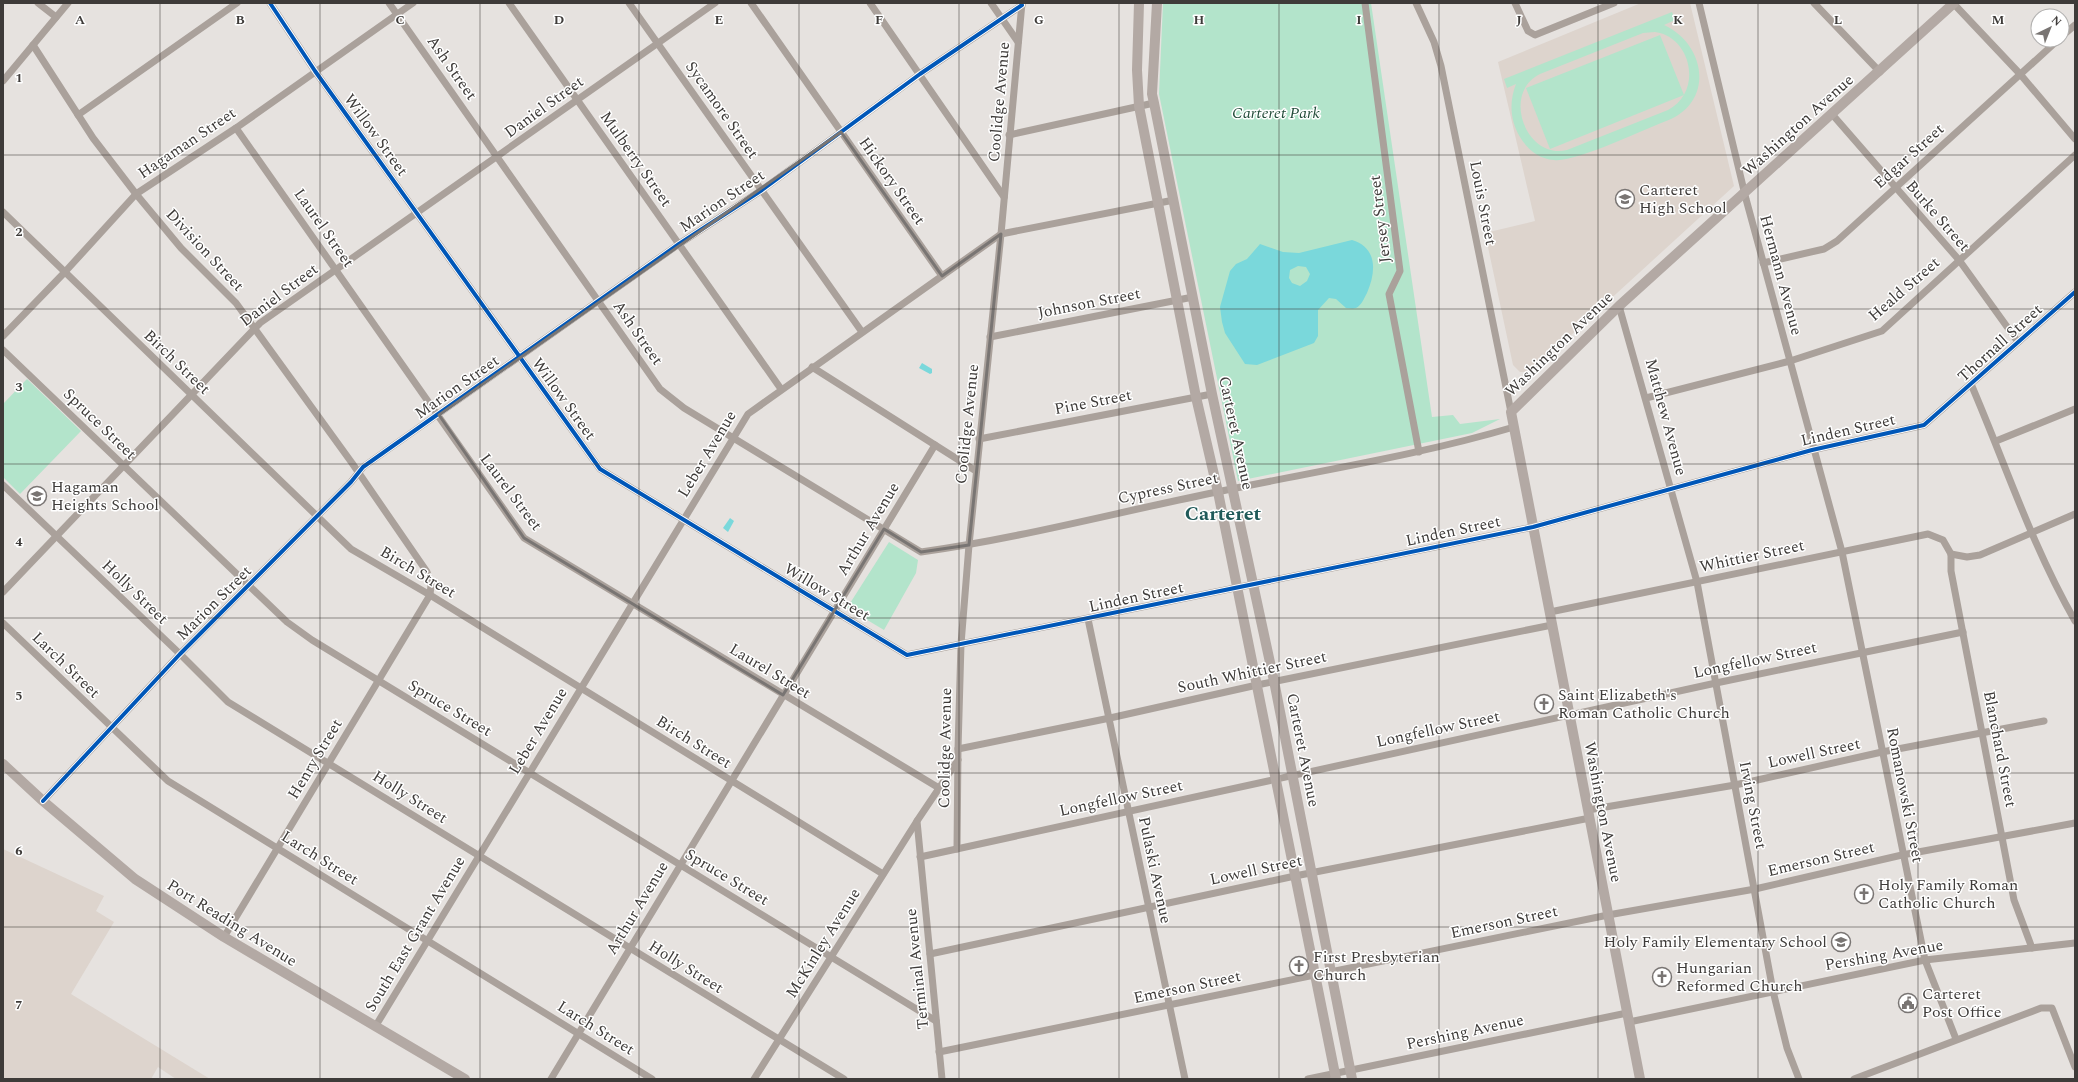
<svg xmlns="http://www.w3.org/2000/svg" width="2078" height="1082" font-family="Spectral,serif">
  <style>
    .built { fill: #ddd4cd }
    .green { fill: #b3e4cb; fill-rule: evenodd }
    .water { fill: #7ad8db; fill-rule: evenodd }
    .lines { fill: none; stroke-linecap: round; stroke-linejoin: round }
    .street { stroke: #aaa19b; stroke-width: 7 }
    .secondary { stroke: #b3a9a4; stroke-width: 10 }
    .cycleway-casing { stroke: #fff; stroke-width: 6 }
    .cycleway { stroke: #0057b8; stroke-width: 4 }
    .marked { fill: none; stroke: #797573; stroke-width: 3; stroke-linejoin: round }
    .grid { fill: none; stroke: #3e3b39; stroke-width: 1; stroke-opacity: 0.55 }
    .labels { text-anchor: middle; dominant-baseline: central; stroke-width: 3; stroke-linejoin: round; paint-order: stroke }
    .street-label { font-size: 16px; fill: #3e3b39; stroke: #fff }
    .park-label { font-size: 16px; font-style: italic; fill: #234d3a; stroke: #fff }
    .poi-label { font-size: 16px; fill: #3e3b39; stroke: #fff; text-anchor: start }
    .district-label { font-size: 20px; font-weight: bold; fill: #205a59; stroke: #fff }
    .grid-label { font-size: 13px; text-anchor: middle; font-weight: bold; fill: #3e3b39; stroke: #fff; stroke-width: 3; stroke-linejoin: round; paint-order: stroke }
  </style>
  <rect width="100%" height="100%" fill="#e6e2df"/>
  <!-- built -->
  <g class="built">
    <path d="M1641,3H1690L1734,186L1534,369L1528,372H1520L1513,365L1485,233L1535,221L1498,62Z"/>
    <path d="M3,849L104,896L96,911L114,922L71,994L210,1079H176L158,1067L151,1079H3Z"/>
  </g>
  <!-- green -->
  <g class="green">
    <path d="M1163,3H1371L1432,417L1453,415L1460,424L1500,419L1472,433L1238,481L1159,94Z"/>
    <path d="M1672,12L1675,20L1664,25C1704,43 1715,98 1671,119C1647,128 1575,163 1554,160C1539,159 1527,149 1520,137C1510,120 1509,102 1516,84L1507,88L1504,79ZM1655,32C1692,37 1703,92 1668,110L1567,150C1526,160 1501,93 1540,74L1643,33Z"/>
    <path d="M1660,35L1684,95L1550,149L1526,88Z"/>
    <path d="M27,379L81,431L20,494L3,477V404Z"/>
    <path d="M889,542L918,560L916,573L884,630L847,608Z"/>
  </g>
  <!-- water -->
  <g class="water">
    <path d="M1352,240C1378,248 1376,272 1367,293C1364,298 1362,305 1356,308C1353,309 1349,308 1346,308L1336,299L1329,298L1318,310V336L1314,343L1257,365L1245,364L1225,333L1222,322L1220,307L1230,271L1236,264L1247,259L1260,244L1283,252L1299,253ZM1298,266L1306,267L1310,274L1307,281L1300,286L1292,283L1289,278L1290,270Z"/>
    <path d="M922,363L932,369V373L930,374L919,368Z"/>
    <path d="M730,518L734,521L728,532L723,528Z"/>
  </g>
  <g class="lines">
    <!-- street -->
    <g class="street">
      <path d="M38,3L56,17"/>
      <path d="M270,3L315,71L600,469L907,655L1533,527L1812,450L1924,425L2075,292"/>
      <path d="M389,3L660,389L684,408L921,552C1021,538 1118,512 1217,492C1316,471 1416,456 1514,427"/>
      <path d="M509,3L781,389"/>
      <path d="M629,3L862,332"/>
      <path d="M751,3L942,276"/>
      <path d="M870,3L1004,197"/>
      <path d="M991,3L1018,42"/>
      <path d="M1365,3L1400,271L1389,294L1419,452"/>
      <path d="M1416,3L1434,42L1441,66L1511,412"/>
      <path d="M1515,3L1528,31L1535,35L1614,3"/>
      <path d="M1699,3L1746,199L1842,552L1925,960L1956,1039"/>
      <path d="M1814,3L1880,72"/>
      <path d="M1953,3L2020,74L2075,139"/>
      <path d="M2062,36L2075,25"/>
      <path d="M33,45L93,138L136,194L181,248L236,303L352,463L427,572L431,585L430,595L224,937"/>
      <path d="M3,81L68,3"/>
      <path d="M1831,113L1959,260L2018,342"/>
      <path d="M78,115L237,3"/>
      <path d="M236,128L524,538L939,788"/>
      <path d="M1009,135L1154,103"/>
      <path d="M3,212L351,549L430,595L883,874"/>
      <path d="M1763,263L1824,249L1837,241L2058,40"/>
      <path d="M1619,306L1697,582L1773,991L1787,1048L1799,1079"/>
      <path d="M3,336L64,273L136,194L236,128L413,3"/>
      <path d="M990,337L1193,297"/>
      <path d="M3,350L287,622L312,640L936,1021"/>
      <path d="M812,367L976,471"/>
      <path d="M1971,384C2005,463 2032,546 2075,621"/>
      <path d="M1646,398L1790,361L1882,331L2075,155"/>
      <path d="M979,439L1212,394"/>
      <path d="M1996,441L2075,409"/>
      <path d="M3,485L180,654L228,702L844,1079"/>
      <path d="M1951,554L1967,557L1980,555L2075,514"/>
      <path d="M3,592L260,323L715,3"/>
      <path d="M1550,612L1928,534L1943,540L1951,554V571L2014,900L2032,948"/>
      <path d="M1088,619L1185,1079"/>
      <path d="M3,623L168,781L652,1079"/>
      <path d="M958,749L1110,718L1257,685L1552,625"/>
      <path d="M43,801L180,654L351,482L363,467L679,244L762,190L920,74L1022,5"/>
      <path d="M1588,810L1735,785L1882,752L2044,721"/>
      <path d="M957,849L958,749L961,644L969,545L1001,234L1022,3"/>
      <path d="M920,857L1716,683L1963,632"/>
      <path d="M930,954L1295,876L1590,818"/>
      <path d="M1629,1022L1925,960L2075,943"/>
      <path d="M375,1027L748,414L1001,234L1174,200"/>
      <path d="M939,1052L1608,915L1755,889L1902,855L2075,823"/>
      <path d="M551,1079L935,445"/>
      <path d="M754,1079L917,821"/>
      <path d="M942,1079L917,821L958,760"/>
      <path d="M1308,1079L1627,1013"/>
      <path d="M1854,1079L2041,1008H2052L2075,1067"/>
    </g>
    <!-- secondary -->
    <g class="secondary">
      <path d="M1139,3L1137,70L1139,106L1196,397L1218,492L1336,1079"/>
      <path d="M1157,3L1152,94L1154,103L1212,394L1274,681L1352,1079"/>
      <path d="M3,764L43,801L135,879L224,937L465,1079"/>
      <path d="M1640,1079L1511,412L1619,306L1954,3"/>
    </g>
    <!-- cycleway casing -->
    <g class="cycleway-casing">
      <g id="cycleway">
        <path d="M270,3L315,71L600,469L907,655L1533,527L1812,450L1924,425L2075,292"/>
        <path d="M43,801L180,654L351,482L363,467L679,244L762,190L920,74L1022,5"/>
      </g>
    </g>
    <!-- cycleway -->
    <use href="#cycleway" class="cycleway"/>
  </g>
  <!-- marked area -->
  <path class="marked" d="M841,132L942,276L1001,234L969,545L921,552L884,529L783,695L524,538L439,415Z"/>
  <!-- grid -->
  <path class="grid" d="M160,3V1079M320,3V1079M480,3V1079M639,3V1079M799,3V1079M959,3V1079M1119,3V1079M1279,3V1079M1439,3V1079M1598,3V1079M1758,3V1079M1918,3V1079M3,155H2075M3,309H2075M3,464H2075M3,618H2075M3,773H2075M3,927H2075"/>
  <!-- icons -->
  <defs>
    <g id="school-ring" transform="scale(1)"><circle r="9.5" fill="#fff" stroke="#797573" stroke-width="1.5"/><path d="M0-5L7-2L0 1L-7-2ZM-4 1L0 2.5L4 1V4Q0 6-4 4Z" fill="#797573"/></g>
    <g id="church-ring" transform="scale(1)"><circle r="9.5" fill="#fff" stroke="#797573" stroke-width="1.5"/><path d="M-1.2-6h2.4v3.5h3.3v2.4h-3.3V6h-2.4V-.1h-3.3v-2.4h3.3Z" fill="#797573"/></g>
    <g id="civic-ring" transform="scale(1)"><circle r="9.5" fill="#fff" stroke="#797573" stroke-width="1.5"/><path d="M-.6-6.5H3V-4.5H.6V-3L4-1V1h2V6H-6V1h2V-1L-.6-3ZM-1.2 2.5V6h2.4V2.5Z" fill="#797573"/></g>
  </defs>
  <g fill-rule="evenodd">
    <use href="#school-ring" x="1625" y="199"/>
    <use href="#school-ring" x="37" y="496"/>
    <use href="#church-ring" x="1544" y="704"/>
    <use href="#church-ring" x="1864" y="894"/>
    <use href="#school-ring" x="1841" y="942"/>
    <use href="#church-ring" x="1299" y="966"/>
    <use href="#church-ring" x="1662" y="977"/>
    <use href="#civic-ring" x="1908" y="1003"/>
  </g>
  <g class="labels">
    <!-- street labels -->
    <g class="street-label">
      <text transform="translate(452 68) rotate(55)">Ash Street</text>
      <text transform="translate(999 102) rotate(-85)">Coolidge Avenue</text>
      <text transform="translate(544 107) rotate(-36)">Daniel Street</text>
      <text transform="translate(722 110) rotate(55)">Sycamore Street</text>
      <text transform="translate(1798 125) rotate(-42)">Washington Avenue</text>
      <text transform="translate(376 135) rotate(54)">Willow Street</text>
      <text transform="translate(187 143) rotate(-34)">Hagaman Street</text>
      <text transform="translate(1909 156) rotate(-42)">Edgar Street</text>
      <text transform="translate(636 159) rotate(55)">Mulberry Street</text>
      <text transform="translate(892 181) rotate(55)">Hickory Street</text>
      <text transform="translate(722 201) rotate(-34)">Marion Street</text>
      <text transform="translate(1483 203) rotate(79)">Louis Street</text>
      <text transform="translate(1938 216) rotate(49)">Burke Street</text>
      <text transform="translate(1380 219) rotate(-97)">Jersey Street</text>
      <text transform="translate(324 228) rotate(55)">Laurel Street</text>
      <text transform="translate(205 250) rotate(47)">Division Street</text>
      <text transform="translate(1781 275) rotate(75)">Hermann Avenue</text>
      <text transform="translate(1904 289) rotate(-41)">Heald Street</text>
      <text transform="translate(279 295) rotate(-37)">Daniel Street</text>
      <text transform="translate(1089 303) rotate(-11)">Johnson Street</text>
      <text transform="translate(638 333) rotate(55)">Ash Street</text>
      <text transform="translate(2000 343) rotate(-42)">Thornall Street</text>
      <text transform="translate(1559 344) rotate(-44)">Washington Avenue</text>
      <text transform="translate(177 362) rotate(44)">Birch Street</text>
      <text transform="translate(457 387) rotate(-35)">Marion Street</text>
      <text transform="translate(564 399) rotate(54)">Willow Street</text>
      <text transform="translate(1093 402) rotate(-11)">Pine Street</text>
      <text transform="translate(1666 417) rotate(75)">Matthew Avenue</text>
      <text transform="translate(100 424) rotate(44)">Spruce Street</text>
      <text transform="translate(967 424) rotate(-84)">Coolidge Avenue</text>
      <text transform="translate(1848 430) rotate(-13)">Linden Street</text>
      <text transform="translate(1236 433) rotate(78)">Carteret Avenue</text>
      <text transform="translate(707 454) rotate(-59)">Leber Avenue</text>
      <text transform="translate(1168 488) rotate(-12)">Cypress Street</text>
      <text transform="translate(511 492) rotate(53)">Laurel Street</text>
      <text transform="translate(868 529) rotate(-59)">Arthur Avenue</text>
      <text transform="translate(1453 531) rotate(-12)">Linden Street</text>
      <text transform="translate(1752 556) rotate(-12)">Whittier Street</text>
      <text transform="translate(418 572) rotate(31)">Birch Street</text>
      <text transform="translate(135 592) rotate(44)">Holly Street</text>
      <text transform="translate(827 592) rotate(31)">Willow Street</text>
      <text transform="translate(1136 597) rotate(-12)">Linden Street</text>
      <text transform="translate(214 603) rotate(-45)">Marion Street</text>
      <text transform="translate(1755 660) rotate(-12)">Longfellow Street</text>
      <text transform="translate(66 665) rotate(44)">Larch Street</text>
      <text transform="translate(770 671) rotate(31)">Laurel Street</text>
      <text transform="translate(1252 672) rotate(-12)">South Whittier Street</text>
      <text transform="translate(450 708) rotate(31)">Spruce Street</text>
      <text transform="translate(1438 729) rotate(-12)">Longfellow Street</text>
      <text transform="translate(538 731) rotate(-59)">Leber Avenue</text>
      <text transform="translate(694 742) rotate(32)">Birch Street</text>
      <text transform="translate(945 748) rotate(-89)">Coolidge Avenue</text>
      <text transform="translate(2000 749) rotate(79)">Blanchard Street</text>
      <text transform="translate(1303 750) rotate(79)">Carteret Avenue</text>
      <text transform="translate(1814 753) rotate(-12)">Lowell Street</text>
      <text transform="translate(315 759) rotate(-59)">Henry Street</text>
      <text transform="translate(1905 795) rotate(79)">Romanowski Street</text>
      <text transform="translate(410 797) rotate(32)">Holly Street</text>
      <text transform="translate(1121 798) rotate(-12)">Longfellow Street</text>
      <text transform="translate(1753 805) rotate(79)">Irving Street</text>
      <text transform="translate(1603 812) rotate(79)">Washington Avenue</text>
      <text transform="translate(320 858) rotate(32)">Larch Street</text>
      <text transform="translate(1821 859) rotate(-13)">Emerson Street</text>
      <text transform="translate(1155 870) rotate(78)">Pulaski Avenue</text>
      <text transform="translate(1256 870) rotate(-12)">Lowell Street</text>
      <text transform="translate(727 877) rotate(31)">Spruce Street</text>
      <text transform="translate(637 908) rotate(-59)">Arthur Avenue</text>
      <text transform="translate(1504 922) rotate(-12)">Emerson Street</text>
      <text transform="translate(232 923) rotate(32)">Port Reading Avenue</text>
      <text transform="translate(415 934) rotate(-59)">South East Grant Avenue</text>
      <text transform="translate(823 943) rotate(-58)">McKinley Avenue</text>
      <text transform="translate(1884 955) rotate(-10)">Pershing Avenue</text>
      <text transform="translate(686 967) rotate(32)">Holly Street</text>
      <text transform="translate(917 969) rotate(-96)">Terminal Avenue</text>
      <text transform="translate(1187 987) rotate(-12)">Emerson Street</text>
      <text transform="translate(596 1028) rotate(32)">Larch Street</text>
      <text transform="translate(1465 1032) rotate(-12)">Pershing Avenue</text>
    </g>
    <!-- park labels -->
    <g class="park-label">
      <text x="1276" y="113">Carteret Park</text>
    </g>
    <!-- poi labels -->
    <g class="poi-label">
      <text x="1639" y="190">Carteret<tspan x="1639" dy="18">High School</tspan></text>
      <text x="51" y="487">Hagaman<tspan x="51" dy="18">Heights School</tspan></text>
      <text x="1558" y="695">Saint Elizabeth's<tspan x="1558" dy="18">Roman Catholic Church</tspan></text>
      <text x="1878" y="885">Holy Family Roman<tspan x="1878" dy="18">Catholic Church</tspan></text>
      <text x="1827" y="942" text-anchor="end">Holy Family Elementary School</text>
      <text x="1313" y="957">First Presbyterian<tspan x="1313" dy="18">Church</tspan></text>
      <text x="1676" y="968">Hungarian<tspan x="1676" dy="18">Reformed Church</tspan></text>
      <text x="1922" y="994">Carteret<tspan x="1922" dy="18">Post Office</tspan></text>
    </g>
    <!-- district labels -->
    <g class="district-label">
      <text x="1223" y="514">Carteret</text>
    </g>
  </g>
  <g class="grid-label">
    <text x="80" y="24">A</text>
    <text x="240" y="24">B</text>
    <text x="400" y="24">C</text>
    <text x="559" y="24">D</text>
    <text x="719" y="24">E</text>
    <text x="879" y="24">F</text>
    <text x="1039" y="24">G</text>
    <text x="1199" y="24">H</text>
    <text x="1359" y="24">I</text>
    <text x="1519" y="24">J</text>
    <text x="1678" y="24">K</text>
    <text x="1838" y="24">L</text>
    <text x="1998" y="24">M</text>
    <text x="19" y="82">1</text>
    <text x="19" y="236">2</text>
    <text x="19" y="391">3</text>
    <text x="19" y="546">4</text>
    <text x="19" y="700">5</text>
    <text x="19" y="855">6</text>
    <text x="19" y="1009">7</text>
  </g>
  <!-- border -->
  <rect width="2078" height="1082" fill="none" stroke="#3e3b39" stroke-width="8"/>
  <!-- north arrow -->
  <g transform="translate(2050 28) rotate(43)"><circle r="19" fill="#ffffff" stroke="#b2b1b0"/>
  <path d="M0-3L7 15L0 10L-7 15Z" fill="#797573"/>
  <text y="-6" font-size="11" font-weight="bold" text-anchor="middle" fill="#3e3b39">N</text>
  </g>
</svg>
